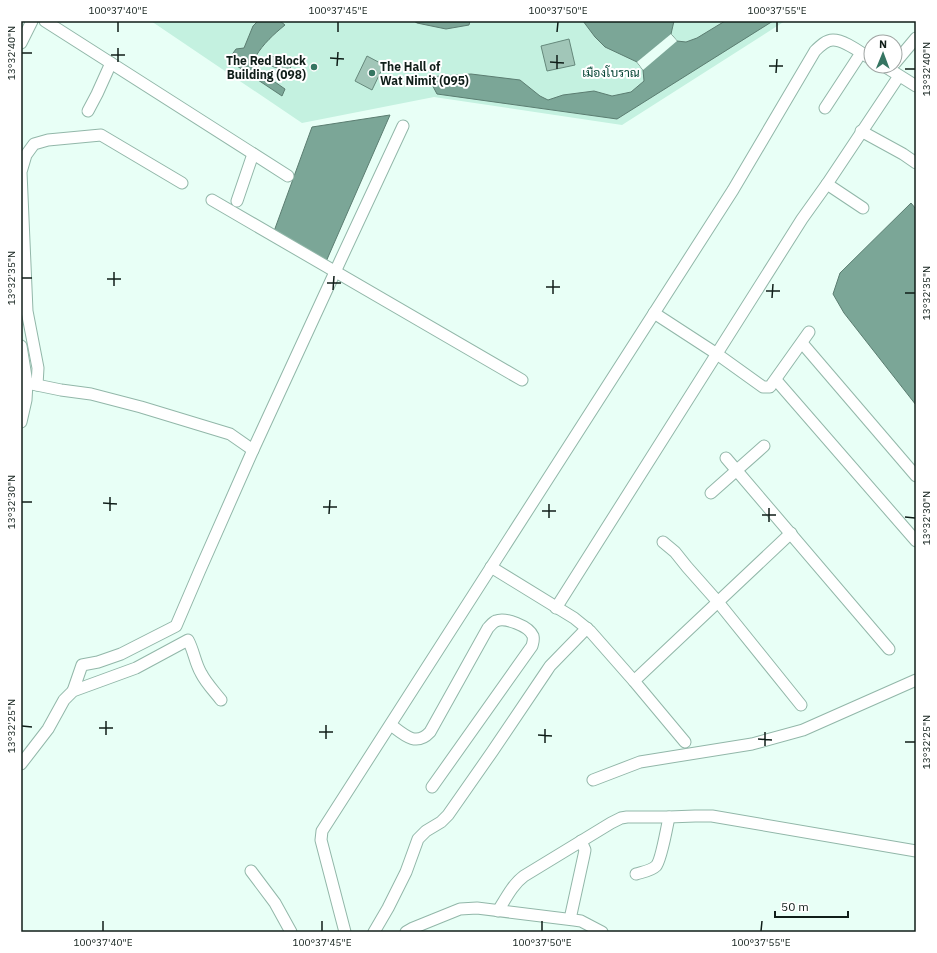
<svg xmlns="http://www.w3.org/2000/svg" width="937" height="953" font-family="'IBM Plex Sans',Sarabun,sans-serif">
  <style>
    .green { fill: #c4f1e0 }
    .water { fill: #7ba697; stroke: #5b7d71 }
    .pier { fill: #e8fff6 }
    .building { fill: #a1c6b8; stroke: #65887b }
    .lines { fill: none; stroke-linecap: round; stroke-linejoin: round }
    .street-casing { stroke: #92b7a9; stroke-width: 13 }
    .street { stroke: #fff; stroke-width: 11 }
    .ticks { fill: none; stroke: #101e19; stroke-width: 1.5 }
    .poi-dot { fill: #367562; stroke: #fff; stroke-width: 1.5 }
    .labels { text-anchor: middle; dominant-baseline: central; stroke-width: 4; stroke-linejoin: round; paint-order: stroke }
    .poi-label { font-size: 12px; font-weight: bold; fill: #101e19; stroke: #fff; text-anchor: end }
    .park-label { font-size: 12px; fill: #004131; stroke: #fff }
    .neatline { fill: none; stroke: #101e19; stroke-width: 1.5 }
    .ticks-label { font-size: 10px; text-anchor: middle; fill: #101e19 }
  </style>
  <rect width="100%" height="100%" fill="#e8fff6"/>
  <!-- green -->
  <path class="green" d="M151,21H785L622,125L434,97L302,123Z"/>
  <!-- water -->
  <g class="water">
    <path d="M258,21H280L285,25C274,34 263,44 256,56L259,71L285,89L282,96L228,60L236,49L244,48L253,26Z"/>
    <path d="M414,21H470L469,25L446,29L417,23Z"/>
    <path d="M583,21H674L671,34L677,41L686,42L697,38L725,21H773L617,119L437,94L428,77L471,74L520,80L540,96L548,100L563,95L594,91L612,96L631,92L644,81L643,70L637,62L605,47L595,37Z"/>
    <path d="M390,115L325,264L273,234L312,127Z"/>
    <path d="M911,203L916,209V405L844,313L833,294L840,273Z"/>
  </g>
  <!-- pier -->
  <path class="pier" d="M671,34L677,41L643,70L637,62Z"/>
  <!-- building -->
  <g class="building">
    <path d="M569,39L575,65L547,71L541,46Z"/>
    <path d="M269,55L292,63L289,72L265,64Z"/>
    <path d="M367,56L384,65L372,90L355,81Z"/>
  </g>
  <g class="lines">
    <!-- street casing -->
    <g class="street-casing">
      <g id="street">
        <path d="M45,21L288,176"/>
        <path d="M21,43L32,21"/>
        <path d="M895,63L916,38"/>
        <path d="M884,66L916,86"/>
        <path d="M825,108L861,53"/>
        <path d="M88,111L97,94L111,63"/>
        <path d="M861,131L903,154L916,163"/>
        <path d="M827,184L863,208"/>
        <path d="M212,200L522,380"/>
        <path d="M237,201L253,154"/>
        <path d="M654,313L717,354L763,387H770L772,384L809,332"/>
        <path d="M802,343L916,476"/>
        <path d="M21,346L27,383L26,400L21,422"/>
        <path d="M776,380L916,541"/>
        <path d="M27,383L61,390L91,394L141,407L230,434L253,450"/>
        <path d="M37,385L38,368L27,311L21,172L26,155L34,144L48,140L101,135L182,183"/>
        <path d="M726,458L889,649"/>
        <path d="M711,493L764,446"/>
        <path d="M663,542L675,552L687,567L718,602L801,705"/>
        <path d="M491,567L574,618L590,631L634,681L685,742"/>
        <path d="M556,608L802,219L827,184L899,76"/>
        <path d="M634,681L791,533"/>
        <path d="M73,691L82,665L98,662L121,654L176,626L200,570L253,450L341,259L403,126"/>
        <path d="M391,725C404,735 416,747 430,732L488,628C491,625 493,622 496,621C505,617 529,626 533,636C534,640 533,642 532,646L432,787"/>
        <path d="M21,764L48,729L64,700L73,691L136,668L188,640C194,651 195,663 201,673C206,683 214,691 221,700"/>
        <path d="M593,780L640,762L752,744L803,730L916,680"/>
        <path d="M251,871L275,903L291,932"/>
        <path d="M636,874C642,872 651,871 656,866C661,861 667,827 669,817"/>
        <path d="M498,911C506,898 513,884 524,876L611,823L621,818L627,817H669L695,816H712L916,851"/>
        <path d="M570,919L584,855L585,850L581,841"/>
        <path d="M345,932L321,840L322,831L733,190L815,51C820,46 826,40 833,40C845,40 861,53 871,59"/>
        <path d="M374,932L388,908L406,872L418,839L426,831L441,822L448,815L492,752L546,672L550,666L587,628"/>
        <path d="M406,932L413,928L460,909L477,908L574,920L581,921L602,932"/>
      </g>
    </g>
    <!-- street -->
    <use href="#street" class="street"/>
  </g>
  <!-- ticks -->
  <path class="ticks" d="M118,32V22M338,32V22M557,32L558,22M777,32V22M22,53H32M111,55H125M330,58L344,59M118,62V48M550,62L564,63M337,66L338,52M769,66H783M557,69V55M905,69H915M776,73L777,59M22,278H32M107,279H121M327,283H341M114,286V272M546,287H560M333,290L334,276M766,291H780M905,293H915M553,294V280M772,298L773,284M22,502H32M103,503L117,504M323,507H337M110,511V497M542,511H556M329,514L330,500M762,515H776M905,517L915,518M549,518V504M769,522V508M22,726L32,727M99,728H113M319,732H333M106,735V721M538,735L552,736M326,739V725M758,739L772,740M905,742H915M545,743V729M765,746V732M103,931V921M322,931V921M542,931V921M761,931L762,921"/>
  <!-- markers -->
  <g class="poi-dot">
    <circle cx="314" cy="67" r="4"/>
    <circle cx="372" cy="73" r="4"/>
  </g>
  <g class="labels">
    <!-- poi labels -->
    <g class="poi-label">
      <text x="306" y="60">The Red Block<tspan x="306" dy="14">Building (098)</tspan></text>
      <text x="380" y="66" text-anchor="start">The Hall of<tspan x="380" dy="14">Wat Nimit (095)</tspan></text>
    </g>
    <!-- park labels -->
    <g class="park-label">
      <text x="611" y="72">เมืองโบราณ</text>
    </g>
  </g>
  <!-- border -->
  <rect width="937" height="953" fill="none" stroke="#ffffff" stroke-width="44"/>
  <!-- north arrow -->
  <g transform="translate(883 54) rotate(1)"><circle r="19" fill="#ffffff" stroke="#9fa5a3"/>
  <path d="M0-3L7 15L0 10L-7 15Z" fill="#367562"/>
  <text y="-6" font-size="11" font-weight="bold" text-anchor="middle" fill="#101e19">N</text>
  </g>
  <!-- scale -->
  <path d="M775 911v6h73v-6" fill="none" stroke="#101e19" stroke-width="2"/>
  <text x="781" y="911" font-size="12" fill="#101e19" stroke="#ffffff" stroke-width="3" paint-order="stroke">50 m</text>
  <rect x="22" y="22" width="893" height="909" class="neatline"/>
  <g class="ticks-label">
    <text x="118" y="14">100°37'40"E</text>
    <text x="338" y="14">100°37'45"E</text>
    <text x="558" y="14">100°37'50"E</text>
    <text x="777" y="14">100°37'55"E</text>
    <text transform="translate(11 53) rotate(-90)" y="4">13°32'40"N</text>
    <text transform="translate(926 69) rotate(-90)" y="4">13°32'40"N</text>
    <text transform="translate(11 278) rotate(-90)" y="4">13°32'35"N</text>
    <text transform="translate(926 293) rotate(-90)" y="4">13°32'35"N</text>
    <text transform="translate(11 502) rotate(-90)" y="4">13°32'30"N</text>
    <text transform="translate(926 518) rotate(-90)" y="4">13°32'30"N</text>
    <text transform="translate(11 726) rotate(-90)" y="4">13°32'25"N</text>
    <text transform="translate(926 742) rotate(-90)" y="4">13°32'25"N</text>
    <text x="103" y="946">100°37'40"E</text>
    <text x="322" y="946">100°37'45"E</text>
    <text x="542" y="946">100°37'50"E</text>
    <text x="761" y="946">100°37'55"E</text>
  </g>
</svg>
